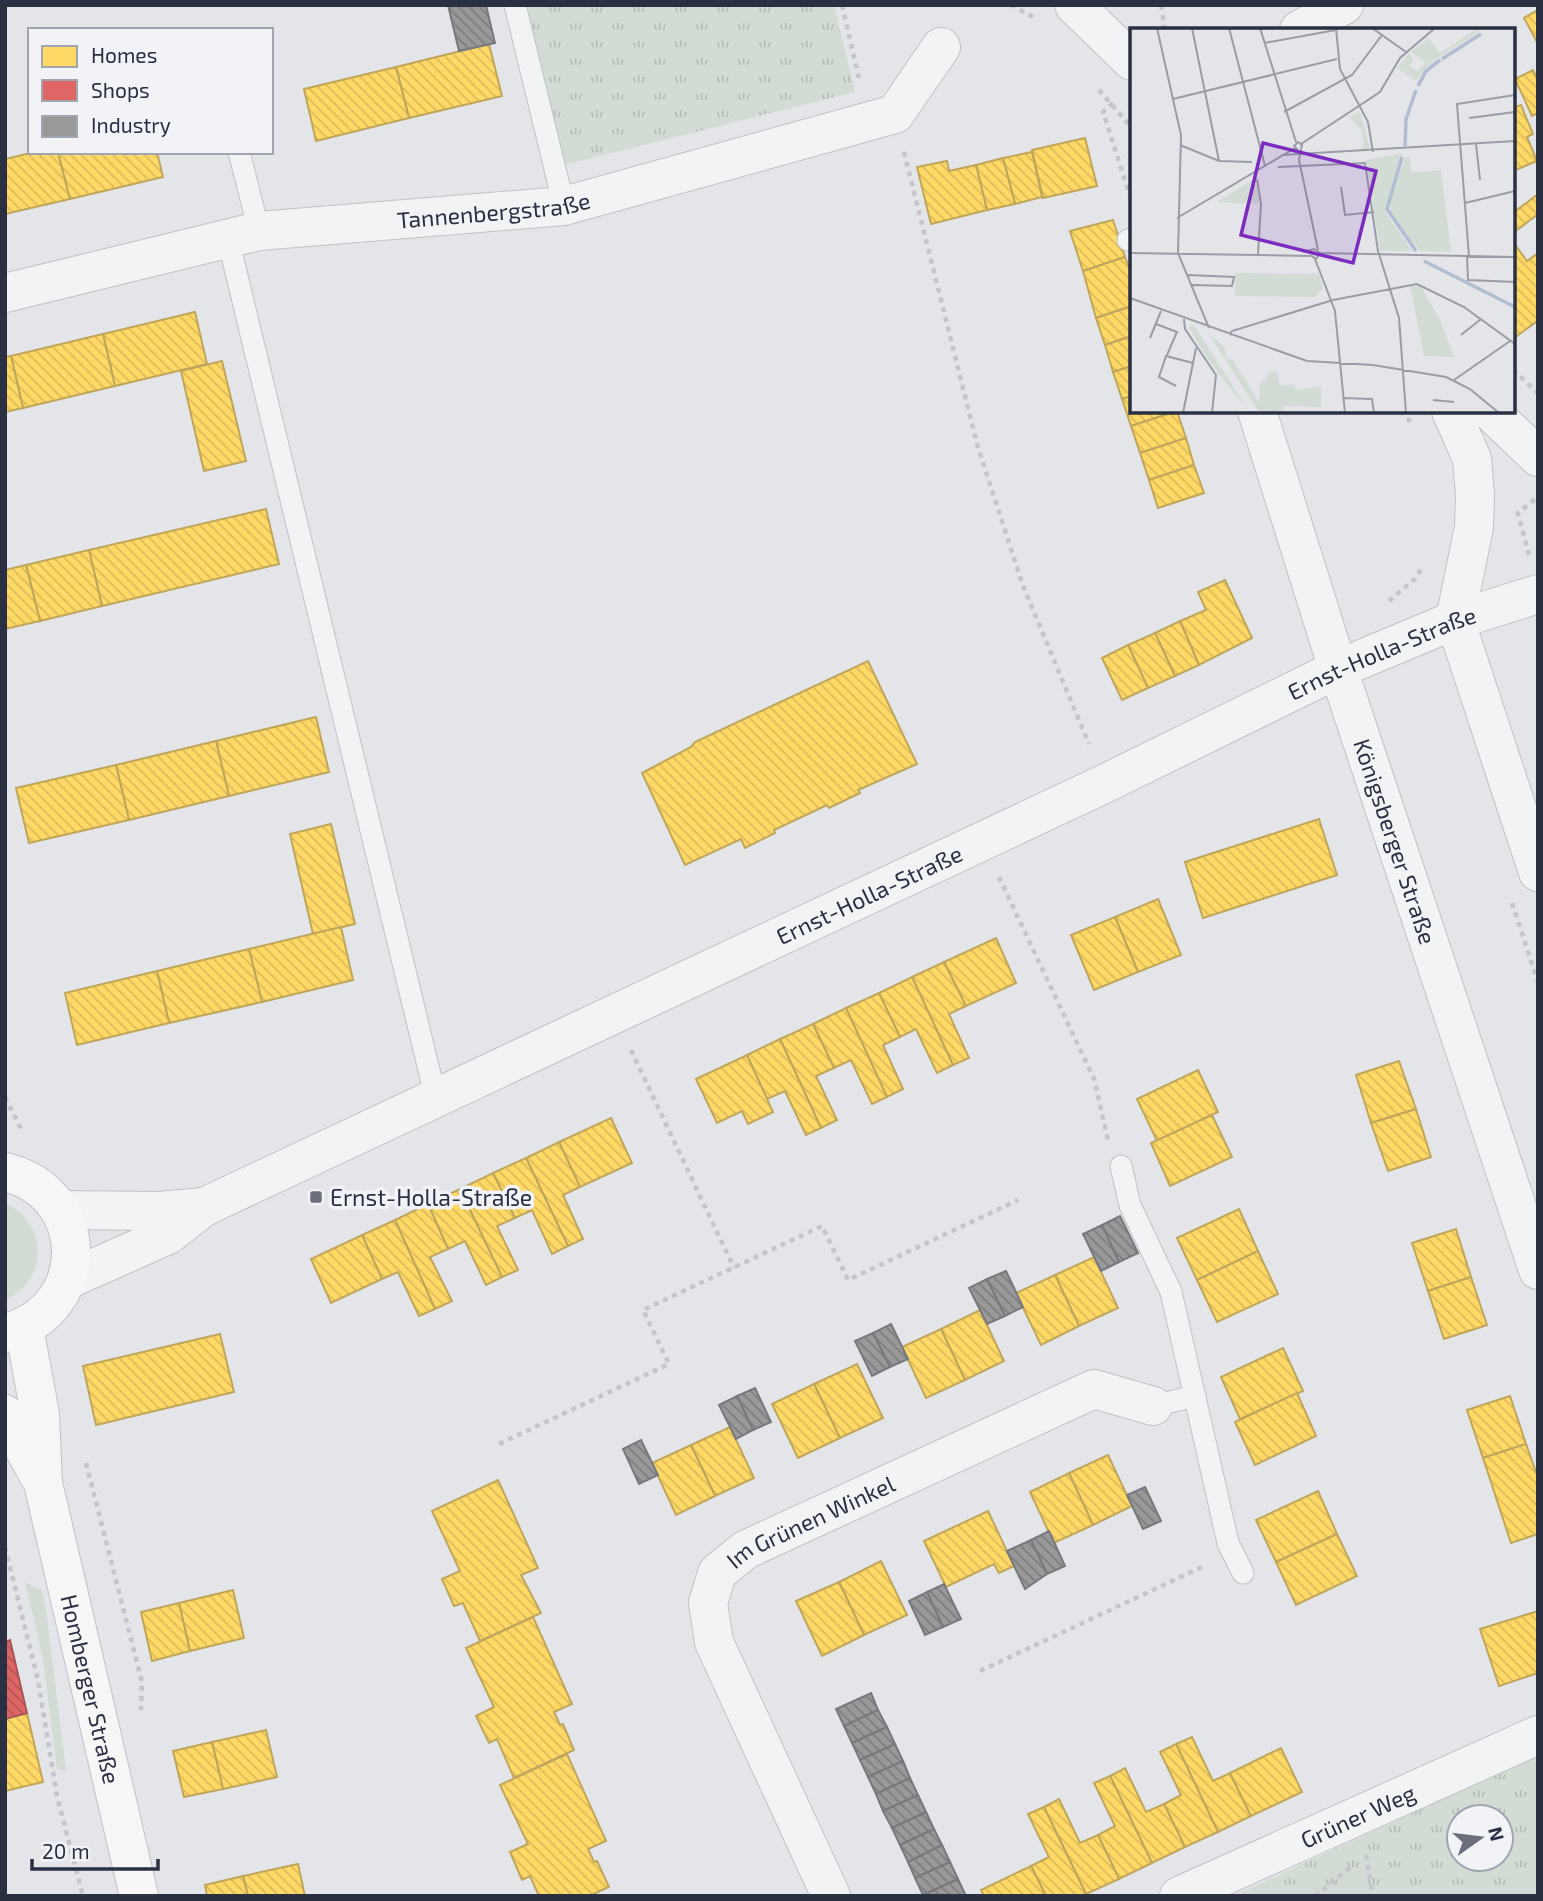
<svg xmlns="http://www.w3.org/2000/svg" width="1543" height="1901" font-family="'Exo 2',sans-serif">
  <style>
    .grass { fill: #d3dcd4 }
    .park { fill: url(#park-tufts); fill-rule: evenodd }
    .homes { fill: url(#homes-back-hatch); stroke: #bfa65b; stroke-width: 2 }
    .shops { fill: url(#shops-back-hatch); stroke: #a9565b; stroke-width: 2 }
    .industry { fill: url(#industry-back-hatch); stroke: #78797f; stroke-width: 2 }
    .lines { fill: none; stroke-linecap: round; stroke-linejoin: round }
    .lane-casing { stroke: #c1c2c6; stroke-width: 23 }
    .street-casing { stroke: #c1c2c6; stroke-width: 40 }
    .secondary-casing { stroke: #c1c2c6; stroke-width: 40 }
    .path { stroke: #c5c6cb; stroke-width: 4.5; stroke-dasharray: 5 5; stroke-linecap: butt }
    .lane { stroke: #f2f3f5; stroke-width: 21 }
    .street { stroke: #f2f3f5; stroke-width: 38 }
    .secondary { stroke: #f6f6f7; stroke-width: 38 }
    .poi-dot { fill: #6b6f7c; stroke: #f1f3f7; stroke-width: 2.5 }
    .labels { text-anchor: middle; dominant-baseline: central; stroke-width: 7; stroke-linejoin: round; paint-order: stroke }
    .street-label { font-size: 23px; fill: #2a2f42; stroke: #f1f3f7 }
    .poi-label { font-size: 23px; fill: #2a2f42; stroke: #f1f3f7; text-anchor: start }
    .inset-river { fill: none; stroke: #b2bdd2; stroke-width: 3.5 }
    .inset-road { fill: none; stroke: #9a9ca6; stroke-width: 2 }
    .view { fill: #7b2cbf; fill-opacity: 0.15; stroke: #7b2cbf; stroke-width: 3.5 }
    .inset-edge { fill: none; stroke: #2a2f42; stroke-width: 3.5 }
  </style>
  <defs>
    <pattern id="park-tufts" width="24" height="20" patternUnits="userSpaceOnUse" patternTransform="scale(1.75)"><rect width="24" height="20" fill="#d3dcd4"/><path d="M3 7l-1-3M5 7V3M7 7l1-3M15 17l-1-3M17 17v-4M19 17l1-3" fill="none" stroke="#b5bdb7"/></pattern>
    <pattern id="homes-back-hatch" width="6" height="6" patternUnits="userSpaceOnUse" patternTransform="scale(1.75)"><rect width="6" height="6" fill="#ffd966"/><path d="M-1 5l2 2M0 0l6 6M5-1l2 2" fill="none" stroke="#dbbb5a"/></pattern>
    <pattern id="shops-back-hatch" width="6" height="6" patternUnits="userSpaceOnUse" patternTransform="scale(1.75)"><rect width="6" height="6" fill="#e06666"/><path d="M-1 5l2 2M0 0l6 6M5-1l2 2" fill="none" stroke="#b65456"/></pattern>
    <pattern id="industry-back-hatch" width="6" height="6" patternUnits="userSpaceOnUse" patternTransform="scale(1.75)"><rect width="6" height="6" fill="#999"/><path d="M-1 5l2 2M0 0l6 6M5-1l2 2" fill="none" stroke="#7d7d7e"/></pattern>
  </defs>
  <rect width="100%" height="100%" fill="#e4e5e8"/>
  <!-- grass -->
  <g class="grass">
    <path d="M5,1203C48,1222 49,1281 5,1300Z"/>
    <path d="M25,1582L42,1590L46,1609L66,1771L57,1769L43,1659Z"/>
  </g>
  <!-- park -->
  <g class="park">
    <path d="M525,5H834L855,92L564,165Z"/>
    <path d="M1538,1755V1896H1233ZM1459,1817H1501V1859H1459Z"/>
  </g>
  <!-- homes -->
  <g class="homes">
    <path d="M1538,10V44L1524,18Z"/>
    <path d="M489,44L502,96L409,118L396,67Z"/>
    <path d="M396,67L409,118L316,141L304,89Z"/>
    <path d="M1533,70L1538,81V113L1532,116L1515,79Z"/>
    <path d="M1521,105L1533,134L1527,137L1537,161L1513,171V108Z"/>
    <path d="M1085,138L1097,186L1043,198L1032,150Z"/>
    <path d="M35,152H58L70,199L5,214V159Z"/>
    <path d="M58,152H157L163,177L70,199Z"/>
    <path d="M1032,152L1042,197L1015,204L1003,158Z"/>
    <path d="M1003,158L1015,204L987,210L976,165Z"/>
    <path d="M947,161L949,171L976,165L987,210L931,224L917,167Z"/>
    <path d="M1538,194V214L1513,233V213Z"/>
    <path d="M1113,220L1125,257L1083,271L1070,231Z"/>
    <path d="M1513,242L1527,261L1538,253V325L1536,322L1517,336L1513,332Z"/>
    <path d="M1125,257L1132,275V306L1096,318L1083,271Z"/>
    <path d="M1132,306V336L1105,345L1096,318Z"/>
    <path d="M195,312L207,364L115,386L103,334Z"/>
    <path d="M103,334L115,386L23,408L11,356Z"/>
    <path d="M1132,336V366L1113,372L1105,345Z"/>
    <path d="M11,356L23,408L5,412V357Z"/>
    <path d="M222,361L246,461L204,471L181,371Z"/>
    <path d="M1132,366V396L1122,399L1113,372Z"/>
    <path d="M1132,396V411H1177L1131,426L1122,399Z"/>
    <path d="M1177,411L1186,438L1140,453L1131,426Z"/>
    <path d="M1186,438L1194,465L1149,480L1140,453Z"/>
    <path d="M1194,465L1204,493L1158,508L1149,480Z"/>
    <path d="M266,509L279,564L102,606L89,550Z"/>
    <path d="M89,550L102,606L40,621L26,565Z"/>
    <path d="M26,565L40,621L5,629V570Z"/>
    <path d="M1225,580L1252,638L1199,665L1180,621L1206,610L1198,592Z"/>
    <path d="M1180,621L1199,665L1175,676L1155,633Z"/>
    <path d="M1155,633L1175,676L1148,688L1128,645Z"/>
    <path d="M1128,645L1148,688L1122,700L1102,658Z"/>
    <path d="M868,661L917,764L858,790L860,793L829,808L827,805L774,830L775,833L745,848L741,839L685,865L642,773L691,747L695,742Z"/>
    <path d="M316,717L329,772L229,796L216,741Z"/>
    <path d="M216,741L229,796L129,820L116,765Z"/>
    <path d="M116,765L129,820L29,843L16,788Z"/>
    <path d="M1319,819L1337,875L1203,918L1185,862Z"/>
    <path d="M331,824L355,924L313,934L290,834Z"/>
    <path d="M1158,899L1181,955L1138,972L1115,917Z"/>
    <path d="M1115,917L1138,972L1094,990L1071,935Z"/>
    <path d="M341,927L353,980L262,1002L249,949Z"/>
    <path d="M996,938L1016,983L966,1006L944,962Z"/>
    <path d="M249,949L262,1002L169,1023L157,971Z"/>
    <path d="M944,962L966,1006L949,1014L969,1058L953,1065L912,977Z"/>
    <path d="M157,971L169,1023L77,1045L65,993Z"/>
    <path d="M912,977L953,1065L937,1073L916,1029L900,1037L879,993Z"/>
    <path d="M879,993L900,1037L883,1045L903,1089L887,1097L846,1008Z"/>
    <path d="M846,1008L887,1097L872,1104L851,1060L834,1068L813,1024Z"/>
    <path d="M813,1024L834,1068L816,1076L837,1120L821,1128L780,1039Z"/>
    <path d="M780,1039L821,1128L806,1135L785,1091L767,1099L747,1055Z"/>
    <path d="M747,1055L773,1112L748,1124L742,1111L717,1123L696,1079Z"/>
    <path d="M1399,1061L1416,1109L1371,1123L1356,1075Z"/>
    <path d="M1198,1070L1218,1112L1157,1141L1137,1099Z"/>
    <path d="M1416,1109L1431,1157L1388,1171L1371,1123Z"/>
    <path d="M1212,1115L1232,1157L1170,1186L1151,1143Z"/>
    <path d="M611,1118L632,1163L580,1187L559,1142Z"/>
    <path d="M559,1142L580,1187L563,1195L583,1239L568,1246L526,1158Z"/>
    <path d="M526,1158L568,1246L552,1254L532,1210L515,1218L493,1173Z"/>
    <path d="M493,1173L515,1218L497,1226L518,1270L502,1277L460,1189Z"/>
    <path d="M460,1189L502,1277L486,1285L465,1241L448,1249L428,1204Z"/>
    <path d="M428,1204L448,1249L430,1257L452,1301L435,1309L395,1220Z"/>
    <path d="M1239,1209L1258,1251L1197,1280L1177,1238Z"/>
    <path d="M395,1220L435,1309L419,1316L398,1272L382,1279L362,1235Z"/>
    <path d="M1456,1229L1471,1277L1428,1291L1412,1243Z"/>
    <path d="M362,1235L382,1279L331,1303L311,1259Z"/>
    <path d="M1258,1251L1278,1294L1217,1322L1197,1280Z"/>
    <path d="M1094,1257L1118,1308L1079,1326L1055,1275Z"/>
    <path d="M1055,1275L1079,1326L1041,1345L1016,1293Z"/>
    <path d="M1471,1277L1487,1325L1444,1339L1428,1291Z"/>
    <path d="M980,1310L1004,1361L965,1380L941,1329Z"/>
    <path d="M941,1329L965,1380L926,1398L902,1347Z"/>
    <path d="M220,1334L234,1392L96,1425L83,1366Z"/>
    <path d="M1283,1348L1303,1391L1240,1419L1221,1377Z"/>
    <path d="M857,1364L883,1418L840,1438L814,1384Z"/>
    <path d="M814,1384L840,1438L798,1458L772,1404Z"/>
    <path d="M1297,1393L1316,1436L1255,1465L1235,1422Z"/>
    <path d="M1510,1396L1526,1444L1483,1458L1467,1410Z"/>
    <path d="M730,1427L754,1478L715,1496L691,1445Z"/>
    <path d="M1526,1444L1538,1478V1534L1511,1543L1483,1458Z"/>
    <path d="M691,1445L715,1496L676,1515L652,1463Z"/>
    <path d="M1108,1455L1132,1506L1093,1525L1069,1473Z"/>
    <path d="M1069,1473L1093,1525L1054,1543L1030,1492Z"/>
    <path d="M498,1480L538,1568L521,1575L541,1613L480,1641L463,1603L454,1606L442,1579L460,1571L432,1511Z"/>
    <path d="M1318,1491L1337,1534L1276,1562L1256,1520Z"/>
    <path d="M988,1511L1014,1566L999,1573L994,1564L946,1587L924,1541Z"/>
    <path d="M1337,1534L1357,1576L1296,1605L1276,1562Z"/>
    <path d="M881,1561L907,1615L864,1635L839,1582Z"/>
    <path d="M839,1582L864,1635L822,1656L796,1601Z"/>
    <path d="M233,1590L244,1638L190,1651L179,1603Z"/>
    <path d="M179,1603L190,1651L152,1661L141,1612Z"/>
    <path d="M1538,1611V1673L1499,1686L1480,1629Z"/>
    <path d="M533,1617L572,1704L554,1712L560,1725L563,1724L574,1750L514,1778L497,1739L489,1743L476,1716L494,1707L466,1648Z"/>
    <path d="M27,1713L43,1782L5,1791V1719Z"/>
    <path d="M266,1730L277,1777L223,1789L212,1742Z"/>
    <path d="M1192,1737L1213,1781L1230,1773L1251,1816L1218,1832L1176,1744Z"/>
    <path d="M212,1742L223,1789L184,1797L173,1751Z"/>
    <path d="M1176,1744L1218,1832L1185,1847L1164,1804L1181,1795L1160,1752Z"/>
    <path d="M1281,1748L1302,1792L1251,1816L1230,1773Z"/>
    <path d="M567,1754L606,1841L588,1849L594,1862L597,1861L609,1887L589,1896H539L530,1876L522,1880L510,1852L528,1844L500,1785Z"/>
    <path d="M1125,1768L1146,1812L1164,1804L1185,1847L1152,1863L1110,1776Z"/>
    <path d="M1110,1776L1152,1863L1119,1879L1098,1835L1115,1826L1094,1783Z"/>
    <path d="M1059,1799L1080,1843L1098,1835L1119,1879L1086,1894L1044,1807Z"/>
    <path d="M1044,1807L1086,1894L1083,1896H1046L1031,1866L1049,1857L1028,1814Z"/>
    <path d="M298,1864L305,1896H248L243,1876Z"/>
    <path d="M1031,1866L1046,1896H984L981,1890Z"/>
    <path d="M243,1876L248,1896H207L205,1885Z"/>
  </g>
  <!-- shops -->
  <path class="shops" d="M10,1640L27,1713L5,1719V1642Z"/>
  <!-- industry -->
  <g class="industry">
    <path d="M448,5H486L495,43L459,51Z"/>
    <path d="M1120,1216L1138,1253L1119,1262L1102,1225Z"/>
    <path d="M1102,1225L1119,1262L1101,1271L1083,1234Z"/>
    <path d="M1006,1271L1023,1307L1005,1316L987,1279Z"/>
    <path d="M987,1279L1005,1316L987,1324L969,1288Z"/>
    <path d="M891,1324L908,1359L890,1367L873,1333Z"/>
    <path d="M873,1333L890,1367L872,1376L855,1341Z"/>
    <path d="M755,1388L771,1422L753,1430L737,1396Z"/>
    <path d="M737,1396L753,1430L736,1439L719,1405Z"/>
    <path d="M641,1440L658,1475L639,1484L623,1449Z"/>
    <path d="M1145,1487L1161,1521L1143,1529L1127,1495Z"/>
    <path d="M1049,1531L1065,1566L1047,1574L1031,1540Z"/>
    <path d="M1031,1540L1047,1574L1025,1589L1007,1551Z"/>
    <path d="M944,1584L961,1619L943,1627L927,1592Z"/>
    <path d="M927,1592L943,1627L925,1635L909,1601Z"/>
    <path d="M871,1693L878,1710L844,1726L836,1709Z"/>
    <path d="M878,1710L887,1727L852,1743L844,1726Z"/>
    <path d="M887,1727L895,1744L860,1760L852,1743Z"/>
    <path d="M895,1744L903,1761L868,1777L860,1760Z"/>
    <path d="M903,1761L910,1778L876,1794L868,1777Z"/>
    <path d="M910,1778L918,1795L883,1811L876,1794Z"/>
    <path d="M918,1795L926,1812L892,1828L883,1811Z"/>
    <path d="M926,1812L934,1829L900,1845L892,1828Z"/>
    <path d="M934,1829L942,1845L908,1862L900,1845Z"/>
    <path d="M942,1845L950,1862L915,1878L908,1862Z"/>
    <path d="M950,1862L958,1879L923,1895L915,1878Z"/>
    <path d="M958,1879L966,1896H923V1895Z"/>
  </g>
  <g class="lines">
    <!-- lane casing -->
    <g class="lane-casing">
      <g id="lane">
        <path d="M515,5L564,206"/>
        <path d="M239,152L259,231"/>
        <path d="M228,239L436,1099"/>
        <path d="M1128,240L1132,239"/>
        <path d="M1121,1166L1130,1205L1171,1292L1228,1543L1243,1573"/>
        <path d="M1153,1406L1195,1396"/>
      </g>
    </g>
    <!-- street casing -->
    <g class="street-casing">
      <g id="street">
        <path d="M1074,5L1132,61"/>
        <path d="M1299,30L1344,5"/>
        <path id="s1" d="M5,293L259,231L564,206L895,114L941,47"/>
        <path id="s2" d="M1257,411L1338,669L1538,1270"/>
        <path d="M1451,411L1472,459L1475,495L1474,527L1455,620L1538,872"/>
        <path d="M1490,411L1538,457"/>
        <path d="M61,1210L159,1211L204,1207"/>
        <path id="s3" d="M67,1280L168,1235L204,1207L1104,784L1338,669L1455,620L1538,594"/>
        <path id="s4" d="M831,1896L714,1642L708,1603L717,1573L745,1550L1094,1389L1153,1406"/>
        <path id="s5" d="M1179,1896L1538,1735"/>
      </g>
    </g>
    <!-- secondary casing -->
    <g class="secondary-casing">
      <g id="secondary">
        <path d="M5,1172C93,1193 93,1311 5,1333"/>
        <path id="s6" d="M24,1327L40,1414L43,1483L139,1896"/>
        <path d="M5,1414L39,1476"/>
      </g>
    </g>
    <!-- path -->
    <g class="path">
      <path d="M842,5L860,83"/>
      <path d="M1011,5L1035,18"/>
      <path d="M1161,5L1165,30"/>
      <path d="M1099,90L1132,128"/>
      <path d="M1113,103L1103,112L1132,202"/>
      <path d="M904,152L977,444L1023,586L1089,744"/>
      <path d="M1513,370L1538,393"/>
      <path d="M1400,411L1412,423"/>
      <path d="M1529,555L1518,513L1535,499"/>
      <path d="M1389,601L1415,579L1422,568"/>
      <path d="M999,877L1094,1079L1108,1140"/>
      <path d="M1512,903L1538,982"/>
      <path d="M631,1050L734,1268"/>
      <path d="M5,1097L23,1133"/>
      <path d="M499,1444L669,1364L643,1310L822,1226L848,1280L1018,1200"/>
      <path d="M86,1463L142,1682L141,1710"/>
      <path d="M5,1547L38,1680L57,1796L83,1896"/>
      <path d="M980,1671L1204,1566"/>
      <path d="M1366,1855L1373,1896"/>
      <path d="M1315,1896L1352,1866"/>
    </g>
    <!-- lane -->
    <use href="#lane" class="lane"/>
    <!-- street -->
    <use href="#street" class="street"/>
    <!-- secondary -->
    <use href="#secondary" class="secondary"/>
  </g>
  <!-- markers -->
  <rect class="poi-dot" x="309" y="1190" width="14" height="14" rx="3.5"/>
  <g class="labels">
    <!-- street labels -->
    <g class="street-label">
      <text stroke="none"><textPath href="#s1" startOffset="497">Tannenbergstraße</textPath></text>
      <text stroke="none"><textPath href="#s3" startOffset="1458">Ernst-Holla-Straße</textPath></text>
      <text stroke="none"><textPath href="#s2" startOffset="452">Königsberger Straße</textPath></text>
      <text stroke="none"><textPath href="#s3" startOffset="891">Ernst-Holla-Straße</textPath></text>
      <text stroke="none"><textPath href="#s4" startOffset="458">Im Grünen Winkel</textPath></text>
      <text stroke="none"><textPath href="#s6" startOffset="369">Homberger Straße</textPath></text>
      <text stroke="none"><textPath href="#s5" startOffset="196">Grüner Weg</textPath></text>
    </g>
    <!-- poi labels -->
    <g class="poi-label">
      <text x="330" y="1197">Ernst-Holla-Straße</text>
    </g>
  </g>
  <!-- overview -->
  <g transform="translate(1130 28)">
    <rect width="385" height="385" fill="#e4e5e8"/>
    <path d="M345,2L349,4L300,35L286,53L267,40L279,25L284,31L279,38L288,43L295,34L281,24L298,10L310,25ZM60,296L65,299L120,385L79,333L59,300Z" fill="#d3dcd4"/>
    <path d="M230,84L240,120L230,122L234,116L231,101L219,89ZM280,258H291L311,294L324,329L294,328ZM78,304L95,320L96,330L103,332L129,374L130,354L137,351L138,343L147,344L150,358L163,356L168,362L191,358V379L154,378L152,383L129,385Z" fill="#d3dcd4"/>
    <path d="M272,125L255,183L282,223H250L236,132ZM123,151V157H129V176L87,174Z" fill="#d3dcd4"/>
    <path d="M275,129H280L281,144L311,142L321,224L290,223L261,187L260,174ZM105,245L189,246L193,260L185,269L105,268Z" fill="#d3dcd4"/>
    <path class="inset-river" d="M312,31L351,6M288,58L296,43L310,32M275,118L276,91L286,62M272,129L257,181L286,223M294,233L385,279"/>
    <path class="inset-road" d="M27,0L51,107L48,225L79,300M62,0L89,133M99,0L135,138M130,0L166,114M206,0L210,41L238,94L243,124M242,0L276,24M134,15L206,2M43,71L207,31M154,84L222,47L252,7M339,90L385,84M171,116L250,64L270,30L305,0M346,116L350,152M50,117L89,133L122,134M168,122L164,118L168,114L172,117L169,132L188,222M152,127L385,113M148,139L235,135L248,223L269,290L276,385M127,151L131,176L128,226M211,159L215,187L244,184M335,175L385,163M47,190L165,120M173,224L184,221L190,225L186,231L180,227M0,225L180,228M190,225L385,229M337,228L338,252L385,254M339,228L327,76L385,67M185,231L205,283L215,385M58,247L104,249L102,258L62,257M0,270L177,333L243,337L316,349L340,361L369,385M54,291L55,301L86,347L82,385M26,296L47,304L37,327M100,307L102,303L203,272L287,256L334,279L385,316M331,307L351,291M20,310L31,283M324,352L380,313M46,358L29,349L36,328L63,335M213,370L242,371L244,385M303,372L324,374M53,385L66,320"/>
    <path class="view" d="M133,115L246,143L223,235L111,207Z"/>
    <rect width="385" height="385" class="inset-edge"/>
  </g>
  <!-- border -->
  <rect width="1543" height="1901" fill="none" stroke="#2a2f42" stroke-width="14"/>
  <!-- legend -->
  <rect x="28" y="28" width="245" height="126" fill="#f1f3f7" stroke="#a1a5af" stroke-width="2"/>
  <rect x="42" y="46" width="35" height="21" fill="#ffd966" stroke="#a1a5af" stroke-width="2"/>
  <text x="91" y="63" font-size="21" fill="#2a2f42">Homes</text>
  <rect x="42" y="80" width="35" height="21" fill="#e06666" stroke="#a1a5af" stroke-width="2"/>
  <text x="91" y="98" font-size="21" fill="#2a2f42">Shops</text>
  <rect x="42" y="116" width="35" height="21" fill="#999999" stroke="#a1a5af" stroke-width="2"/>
  <text x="91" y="133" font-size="21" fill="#2a2f42">Industry</text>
  <!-- north arrow -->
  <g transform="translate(1480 1838) rotate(76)"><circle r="33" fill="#f1f3f7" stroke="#a1a5af" stroke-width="2"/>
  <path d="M0-5L12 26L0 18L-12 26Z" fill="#6b6f7c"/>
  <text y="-10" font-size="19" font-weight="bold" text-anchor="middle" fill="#2a2f42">N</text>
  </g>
  <!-- scale -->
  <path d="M32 1859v10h126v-10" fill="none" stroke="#2a2f42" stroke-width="3.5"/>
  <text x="42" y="1859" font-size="21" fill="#2a2f42" stroke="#f1f3f7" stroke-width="5" paint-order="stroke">20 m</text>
</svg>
